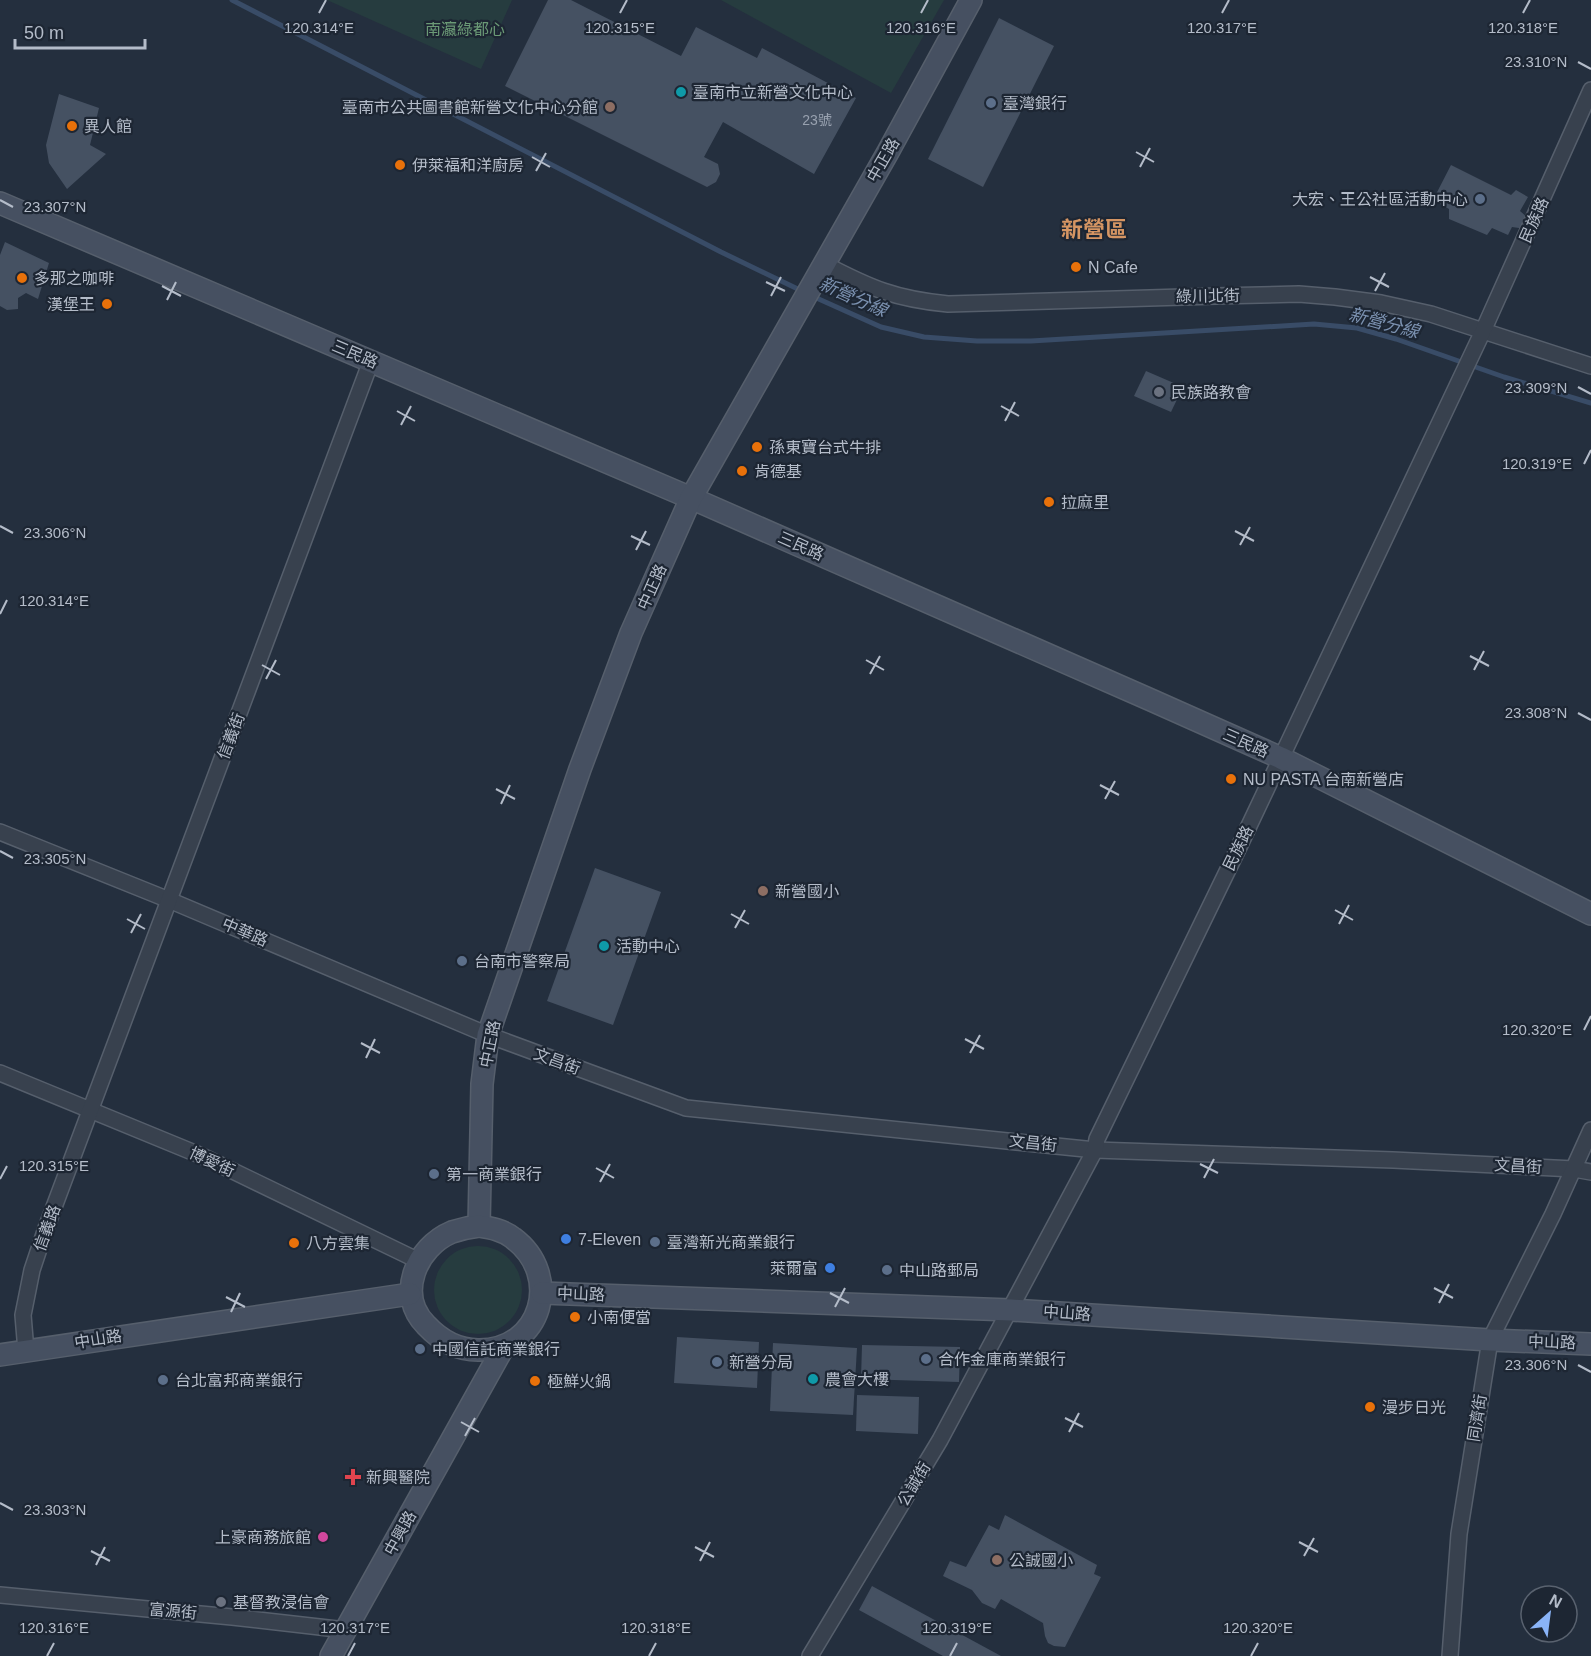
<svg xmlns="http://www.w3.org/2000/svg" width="1591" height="1656" font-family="Helvetica,'Noto Sans TC',sans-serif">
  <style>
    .green { fill: #263c3f }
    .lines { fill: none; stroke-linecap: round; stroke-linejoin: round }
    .stream { stroke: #394c67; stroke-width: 5 }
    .building { fill: #455162 }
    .street-casing { stroke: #565f6c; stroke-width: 18 }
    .secondary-casing { stroke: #565f6c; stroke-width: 24 }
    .street { stroke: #38414e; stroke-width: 15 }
    .secondary { stroke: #465061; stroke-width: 21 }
    .ticks { fill: none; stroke: #b4bcc9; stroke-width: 2 }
    .culture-dot { fill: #0f9aa8; stroke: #1d2633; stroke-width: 2 }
    .service-dot { fill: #5c6f8a; stroke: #1d2633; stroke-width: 2 }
    .education-dot { fill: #8d6e63; stroke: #1d2633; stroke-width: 2 }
    .food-dot { fill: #e8710a; stroke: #1d2633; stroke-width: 2 }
    .worship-dot { fill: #6b7280; stroke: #1d2633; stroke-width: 2 }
    .shop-dot { fill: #3f7fe0; stroke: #1d2633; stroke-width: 2 }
    .health-dot { fill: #e0444e; stroke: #1d2633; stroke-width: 2 }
    .hotel-dot { fill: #d1479c; stroke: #1d2633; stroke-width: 2 }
    .labels { text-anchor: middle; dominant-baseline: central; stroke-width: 4.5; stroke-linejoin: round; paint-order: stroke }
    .number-label { font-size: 14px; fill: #98a1af }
    .park-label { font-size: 16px; fill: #6b9a76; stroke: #1d2633 }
    .poi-label { font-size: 16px; fill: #b4bcc9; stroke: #1d2633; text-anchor: start }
    .street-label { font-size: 16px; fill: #b4bcc9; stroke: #1d2633 }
    .water-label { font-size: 18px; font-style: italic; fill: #7c92b1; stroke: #1d2633 }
    .district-label { font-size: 22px; font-weight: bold; fill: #d59563; stroke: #1d2633 }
    .ticks-label { font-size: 15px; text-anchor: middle; fill: #b4bcc9; stroke: #1d2633; stroke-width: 4.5; stroke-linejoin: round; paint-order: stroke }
  </style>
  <rect width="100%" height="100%" fill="#242f3e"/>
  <!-- green -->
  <g class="green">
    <path d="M327,0H512L481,69Z"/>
    <path d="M721,0H944L891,93Z"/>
    <circle cx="478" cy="1290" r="44"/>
  </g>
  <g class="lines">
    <!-- stream -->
    <g class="stream">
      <path d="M232,0L721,252L804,292"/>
      <path d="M812,296L881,327L924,337L977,341H1031L1314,324L1357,328L1396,339L1504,377L1591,403"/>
    </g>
  </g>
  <!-- building -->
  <g class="building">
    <path d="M548,0H571L681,56L696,27L757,58L762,48L856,98L814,174L723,122L704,157L718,164L720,174L716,182L707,187L505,86Z"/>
    <path d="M999,18L1054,46L983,187L928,159Z"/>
    <path d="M59,94L99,108L90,145L106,154L67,189L49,163L46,145Z"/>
    <path d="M1451,165L1511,195L1516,190L1528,197L1520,211L1527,217L1526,229L1512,227L1508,235L1492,228L1487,235L1449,219V209L1433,200Z"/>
    <path d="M5,242L49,263L38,299L26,293L18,298V309L7,310L0,306V255Z"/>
    <path d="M1146,371L1183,387L1171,412L1134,396Z"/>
    <path d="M595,868L661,892L613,1025L547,1001Z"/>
    <path d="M677,1337L759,1342L757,1388L674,1383Z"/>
    <path d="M773,1343L857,1348L853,1415L770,1411Z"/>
    <path d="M862,1345L960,1347L959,1382L861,1379Z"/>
    <path d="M857,1395L919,1397L918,1434L856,1431Z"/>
    <path d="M1005,1515L1097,1565L1094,1574L1101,1577L1065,1647L1054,1646L1048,1643L1045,1636L1043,1623L1001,1599L995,1609L982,1603L972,1590L943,1576L950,1561L966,1567L989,1525L999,1530Z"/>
    <path d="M872,1586L1001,1656H943L859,1610Z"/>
  </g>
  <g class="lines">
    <!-- street casing -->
    <g class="street-casing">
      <g id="street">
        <path d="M824,264C870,288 895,299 948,304L1216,296L1299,294L1335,297L1381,303L1431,314L1591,366"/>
        <path d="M0,832L169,900L488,1035L686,1108L1095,1150L1393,1160L1574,1169L1591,1172"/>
        <path d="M0,1073L202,1156L419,1261"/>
        <path d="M26,1351L23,1315L32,1270L45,1231L371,361"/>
        <path d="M0,1595L232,1617L346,1630"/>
        <path d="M810,1656L940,1440L1095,1150L1097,1139L1239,847L1483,331L1591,90"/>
        <path d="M1450,1656L1459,1534L1490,1340L1553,1214L1591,1130"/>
      </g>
    </g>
    <!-- secondary casing -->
    <g class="secondary-casing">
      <g id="secondary">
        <path d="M0,203L691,498L1151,700L1281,758L1591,914"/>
        <path d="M479,1226L482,1084L488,1035L580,769L631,633L691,498L888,152L971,0"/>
        <path d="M479,1226C491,1228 503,1230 513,1238C563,1275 542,1351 478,1350C458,1350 440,1340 426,1325C396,1295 416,1247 452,1232C461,1229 470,1227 479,1226Z"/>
        <path d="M542,1293L1011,1310L1490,1340L1591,1344"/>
        <path d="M0,1355L410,1294"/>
        <path d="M331,1656L503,1348"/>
      </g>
    </g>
    <!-- street -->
    <use href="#street" class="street"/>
    <!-- secondary -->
    <use href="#secondary" class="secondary"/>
  </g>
  <!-- ticks -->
  <path class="ticks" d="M319,13L326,0M620,13L627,0M921,13L928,0M1222,13L1229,0M1523,13L1530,0M1578,62L1591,69M1136,152L1154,162M532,157L550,167M1140,167L1150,148M536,171L546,153M0,200L13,207M1370,277L1389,287M766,282L785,291M162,286L181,296M1375,291L1385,273M771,296L781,277M167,300L176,282M1578,387L1591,394M1001,406L1019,416M397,411L415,421M1005,421L1015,402M401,425L411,406M1584,464L1591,450M0,526L13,533M1235,531L1254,541M631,536L650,545M1240,545L1250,527M636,550L646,531M0,614L7,600M1470,656L1489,666M866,660L884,670M262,665L280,675M1474,670L1484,651M870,674L880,656M266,679L276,660M1578,713L1591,720M1100,785L1119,795M496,789L515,799M1105,799L1115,781M501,804L510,785M0,851L13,858M1335,910L1353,920M731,914L749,924M127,919L145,929M1339,924L1349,905M735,928L745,910M131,933L141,914M1584,1030L1591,1016M965,1039L984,1049M361,1043L380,1053M970,1053L980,1035M366,1058L375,1039M1200,1164L1218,1173M596,1168L614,1178M1204,1178L1214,1159M0,1179L7,1166M600,1182L610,1164M1434,1288L1453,1298M830,1293L849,1303M226,1297L245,1307M1439,1303L1449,1284M835,1307L845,1288M231,1312L240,1293M1578,1365L1591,1372M1065,1418L1083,1427M461,1422L479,1432M1069,1432L1079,1413M465,1436L475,1418M0,1503L13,1510M1299,1542L1318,1552M695,1547L714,1557M91,1551L110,1561M1304,1556L1314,1538M700,1561L710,1542M96,1565L105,1547M47,1656L54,1643M348,1656L355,1643M649,1656L656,1643M950,1656L957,1643M1251,1656L1258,1643"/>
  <!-- markers -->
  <g class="culture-dot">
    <circle cx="681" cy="92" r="6"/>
    <circle cx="604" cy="946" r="6"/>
    <circle cx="813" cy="1379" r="6"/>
  </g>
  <g class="service-dot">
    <circle cx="991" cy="103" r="6"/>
    <circle cx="1480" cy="199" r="6"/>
    <circle cx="462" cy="961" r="6"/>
    <circle cx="434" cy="1174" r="6"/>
    <circle cx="655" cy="1242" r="6"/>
    <circle cx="887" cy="1270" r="6"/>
    <circle cx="420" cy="1349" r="6"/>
    <circle cx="926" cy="1359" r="6"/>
    <circle cx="717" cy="1362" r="6"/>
    <circle cx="163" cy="1380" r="6"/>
  </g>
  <g class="education-dot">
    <circle cx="610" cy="107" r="6"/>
    <circle cx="763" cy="891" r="6"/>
    <circle cx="997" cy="1560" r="6"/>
  </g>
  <g class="food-dot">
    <circle cx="72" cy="126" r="6"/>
    <circle cx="400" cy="165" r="6"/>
    <circle cx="1076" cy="267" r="6"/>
    <circle cx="22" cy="278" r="6"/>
    <circle cx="107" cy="304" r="6"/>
    <circle cx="757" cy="447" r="6"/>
    <circle cx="742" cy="471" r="6"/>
    <circle cx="1049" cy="502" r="6"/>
    <circle cx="1231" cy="779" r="6"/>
    <circle cx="294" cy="1243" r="6"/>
    <circle cx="575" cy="1317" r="6"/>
    <circle cx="535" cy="1381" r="6"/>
    <circle cx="1370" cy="1407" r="6"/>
  </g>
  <g class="worship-dot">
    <circle cx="1159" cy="392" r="6"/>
    <circle cx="221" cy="1602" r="6"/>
  </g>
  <g class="shop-dot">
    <circle cx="566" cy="1239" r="6"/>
    <circle cx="830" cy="1268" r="6"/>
  </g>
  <path class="health-dot" d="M350 1468h6v6h6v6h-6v6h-6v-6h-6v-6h6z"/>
  <circle class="hotel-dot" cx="323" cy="1537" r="6"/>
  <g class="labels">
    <!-- number labels -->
    <g class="number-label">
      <text x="817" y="120">23號</text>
    </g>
    <!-- park labels -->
    <g class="park-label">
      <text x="465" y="29">南瀛綠都心</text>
    </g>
    <!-- poi labels -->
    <g class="poi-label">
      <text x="693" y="92">臺南市立新營文化中心</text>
      <text x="1003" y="103">臺灣銀行</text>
      <text x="598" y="107" text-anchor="end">臺南市公共圖書館新營文化中心分館</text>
      <text x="84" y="126">異人館</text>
      <text x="412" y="165">伊萊福和洋廚房</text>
      <text x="1468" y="199" text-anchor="end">大宏、王公社區活動中心</text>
      <text x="1088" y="267">N Cafe</text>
      <text x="34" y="278">多那之咖啡</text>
      <text x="95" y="304" text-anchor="end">漢堡王</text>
      <text x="1171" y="392">民族路教會</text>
      <text x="769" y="447">孫東寶台式牛排</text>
      <text x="754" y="471">肯德基</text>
      <text x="1061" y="502">拉麻里</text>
      <text x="1243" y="779">NU PASTA 台南新營店</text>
      <text x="775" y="891">新營國小</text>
      <text x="616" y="946">活動中心</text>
      <text x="474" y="961">台南市警察局</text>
      <text x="446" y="1174">第一商業銀行</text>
      <text x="578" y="1239">7-Eleven</text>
      <text x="667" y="1242">臺灣新光商業銀行</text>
      <text x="306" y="1243">八方雲集</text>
      <text x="818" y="1268" text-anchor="end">萊爾富</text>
      <text x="899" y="1270">中山路郵局</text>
      <text x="587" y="1317">小南便當</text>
      <text x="432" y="1349">中國信託商業銀行</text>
      <text x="938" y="1359">合作金庫商業銀行</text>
      <text x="729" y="1362">新營分局</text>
      <text x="825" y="1379">農會大樓</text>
      <text x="175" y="1380">台北富邦商業銀行</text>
      <text x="547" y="1381">極鮮火鍋</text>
      <text x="1382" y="1407">漫步日光</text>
      <text x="366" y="1477">新興醫院</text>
      <text x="311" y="1537" text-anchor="end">上豪商務旅館</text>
      <text x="1009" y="1560">公誠國小</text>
      <text x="233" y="1602">基督教浸信會</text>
    </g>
    <!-- street labels -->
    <g class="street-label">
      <text transform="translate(883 160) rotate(-60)">中正路</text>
      <text transform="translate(1534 220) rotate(-66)">民族路</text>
      <text transform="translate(1208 296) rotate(-1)">綠川北街</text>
      <text transform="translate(355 354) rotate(23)">三民路</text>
      <text transform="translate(801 546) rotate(24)">三民路</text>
      <text transform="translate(652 587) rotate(-66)">中正路</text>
      <text transform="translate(231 736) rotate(-69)">信義街</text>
      <text transform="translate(1246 743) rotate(24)">三民路</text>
      <text transform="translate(1238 848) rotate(-64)">民族路</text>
      <text transform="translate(245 932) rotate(23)">中華路</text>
      <text transform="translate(490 1044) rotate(-79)">中正路</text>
      <text transform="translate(557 1061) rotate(20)">文昌街</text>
      <text transform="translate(1033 1143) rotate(6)">文昌街</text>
      <text transform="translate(212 1162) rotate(25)">博愛街</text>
      <text transform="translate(1518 1166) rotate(3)">文昌街</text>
      <text transform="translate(47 1228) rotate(-70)">信義路</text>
      <text transform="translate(581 1294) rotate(2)">中山路</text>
      <text transform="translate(1067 1313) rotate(4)">中山路</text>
      <text transform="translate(98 1339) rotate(-9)">中山路</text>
      <text transform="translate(1552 1342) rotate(2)">中山路</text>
      <text transform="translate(1477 1418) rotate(-81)">同濟街</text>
      <text transform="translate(914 1484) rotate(-59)">公誠街</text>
      <text transform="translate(400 1533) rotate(-61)">中興路</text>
      <text transform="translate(173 1611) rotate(5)">富源街</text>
    </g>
    <!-- water labels -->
    <g class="water-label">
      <text transform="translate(853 297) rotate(24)">新營分線</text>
      <text transform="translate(1384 323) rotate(15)">新營分線</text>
    </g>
    <!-- district labels -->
    <g class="district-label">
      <text x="1094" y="229">新營區</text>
    </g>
  </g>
  <g class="ticks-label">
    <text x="319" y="33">120.314°E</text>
    <text x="620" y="33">120.315°E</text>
    <text x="921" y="33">120.316°E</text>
    <text x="1222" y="33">120.317°E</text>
    <text x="1523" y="33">120.318°E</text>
    <text x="1536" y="67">23.310°N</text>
    <text x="55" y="212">23.307°N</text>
    <text x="1536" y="393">23.309°N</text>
    <text x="1537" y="469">120.319°E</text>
    <text x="55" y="538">23.306°N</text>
    <text x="54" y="606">120.314°E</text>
    <text x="1536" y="718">23.308°N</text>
    <text x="55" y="864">23.305°N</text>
    <text x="1537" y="1035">120.320°E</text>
    <text x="54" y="1171">120.315°E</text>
    <text x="1536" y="1370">23.306°N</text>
    <text x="55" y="1515">23.303°N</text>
    <text x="54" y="1633">120.316°E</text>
    <text x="355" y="1633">120.317°E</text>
    <text x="656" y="1633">120.318°E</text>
    <text x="957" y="1633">120.319°E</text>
    <text x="1258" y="1633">120.320°E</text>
  </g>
  <!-- north arrow -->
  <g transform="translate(1549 1614) rotate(28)"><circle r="28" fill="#1d2633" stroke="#59626f" stroke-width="1.5"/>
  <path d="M0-4.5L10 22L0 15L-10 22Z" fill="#8ab4f8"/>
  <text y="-9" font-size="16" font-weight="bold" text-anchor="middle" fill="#b4bcc9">N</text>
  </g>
  <!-- scale -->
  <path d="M15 39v9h130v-9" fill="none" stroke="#b4bcc9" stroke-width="3"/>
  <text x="24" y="39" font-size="18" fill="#b4bcc9" stroke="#1d2633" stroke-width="4.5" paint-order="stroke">50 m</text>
</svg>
